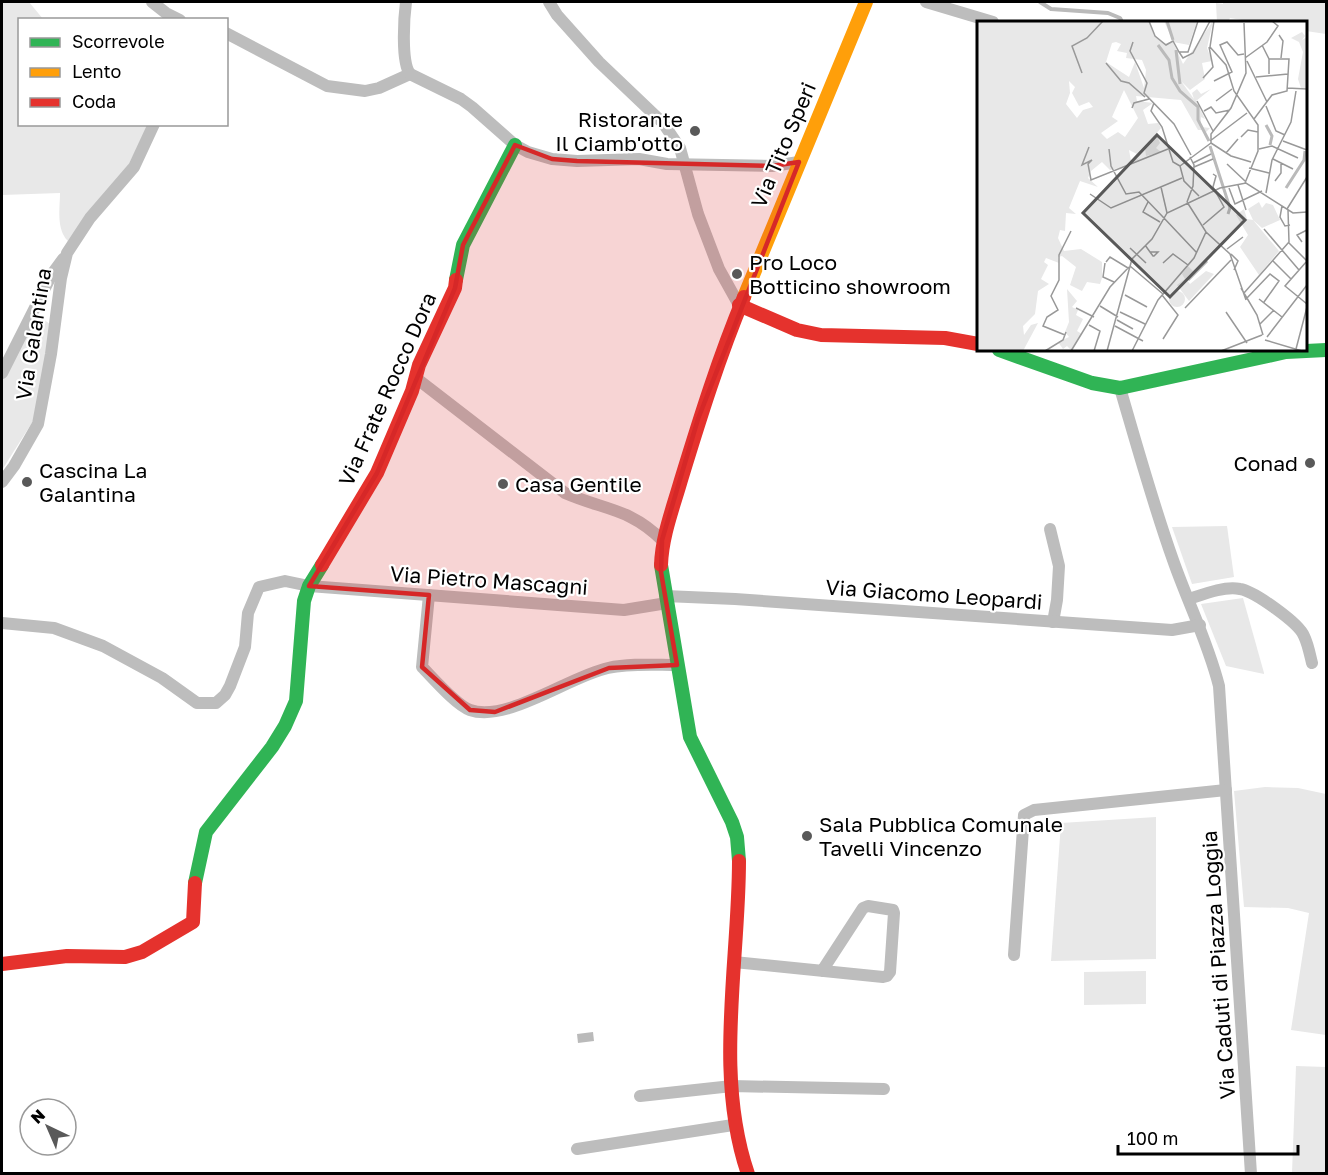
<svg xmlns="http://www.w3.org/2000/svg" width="1328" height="1175" font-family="'Golos Text',sans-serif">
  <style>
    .green { fill: #e8e8e8 }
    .water { fill: #bababa }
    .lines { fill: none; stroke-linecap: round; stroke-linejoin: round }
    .stream { stroke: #bababa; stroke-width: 4 }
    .street { stroke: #bdbdbd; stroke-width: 12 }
    .fast { stroke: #30b455; stroke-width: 14 }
    .slow { stroke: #ff9f0a; stroke-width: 14 }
    .jam { stroke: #e5322d; stroke-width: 14 }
    .marked { fill: #d62828; fill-opacity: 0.2; stroke: #d62828; stroke-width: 4.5; stroke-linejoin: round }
    .poi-dot { fill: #595959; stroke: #fff; stroke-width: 2 }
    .labels { text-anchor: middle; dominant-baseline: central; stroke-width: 4.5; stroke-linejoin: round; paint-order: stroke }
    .poi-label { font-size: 21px; fill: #000; stroke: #fff; text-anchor: start }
    .street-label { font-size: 21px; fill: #000; stroke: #fff }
    .inset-river { fill: none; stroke: #bababa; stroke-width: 3 }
    .inset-road { fill: none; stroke: #999; stroke-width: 1.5 }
    .view { fill: #595959; fill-opacity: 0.15; stroke: #595959; stroke-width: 3 }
    .inset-edge { fill: none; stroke: #000; stroke-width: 3 }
  </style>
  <rect width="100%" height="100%" fill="#fff"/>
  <!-- green -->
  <g class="green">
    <path d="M2,2H29L43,19L20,20V124L148,125L128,166L68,241C56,229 60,208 60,193L2,195Z"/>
    <path d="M1223,2H1326V34L1306,31V22H1255L1230,18L1228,22H1217L1216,3L1223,4Z"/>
    <path d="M34,313L53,326L33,421L2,470V381Z"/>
    <path d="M1227,526L1234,577L1192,584L1172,527Z"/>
    <path d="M1243,598L1264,673V674L1226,666L1201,604Z"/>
    <path d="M1265,787L1298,788L1326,794V1035L1291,1030L1309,913L1288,908L1244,907L1234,791Z"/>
    <path d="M1156,817V959L1051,961L1061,823Z"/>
    <path d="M1146,971V1004L1084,1005V972Z"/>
    <path d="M1296,1066L1326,1067V1173H1292Z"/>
  </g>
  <!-- water -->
  <path class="water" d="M593,1032L594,1041L578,1043L577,1034Z"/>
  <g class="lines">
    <!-- stream -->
    <path class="stream" d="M1040,2L1051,9L1108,13L1120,18L1122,22"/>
    <!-- street -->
    <g class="street">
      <path d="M152,2L166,13L180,20"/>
      <path d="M406,2C404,17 401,62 410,74"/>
      <path d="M549,2L557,15L599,62L663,123L680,148L698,214L719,269L739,305"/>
      <path d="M926,2L993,22"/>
      <path d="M226,33L327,86L365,91L379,88L410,74"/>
      <path d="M410,74L461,99L472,107L515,145L528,152L552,159L577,161L639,159L667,164L772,166L799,162"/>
      <path d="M2,373L52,274L63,259"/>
      <path d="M416,378L565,493C604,510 630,508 662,540"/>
      <path d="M1120,388C1137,446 1153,504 1173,560C1188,603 1208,642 1219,686L1251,1174"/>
      <path d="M2,482L14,466L38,424L51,354L61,278L67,253L90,218L134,167L154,124"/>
      <path d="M1050,529L1059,566L1057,600L1053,622"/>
      <path d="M429,595L422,667C433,678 456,705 470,710C507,723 570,676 608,668C630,663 655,665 677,665"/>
      <path d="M665,596L735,599L1172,630L1200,625"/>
      <path d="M1189,599C1204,594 1224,586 1240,589C1254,591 1299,623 1304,636C1308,644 1310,655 1312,663"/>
      <path d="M2,623L54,628L103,646L162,678L197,703H216L225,695L230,686L245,647L248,613L259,587L285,581L309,586L624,610L667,603"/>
      <path d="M1014,955L1024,815L1034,810L1226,790"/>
      <path d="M734,962L883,977L887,976L890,972L894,913L893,910L868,906L863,908L822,971"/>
      <path d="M640,1096L732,1086L884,1089"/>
      <path d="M577,1149L733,1125"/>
    </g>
    <!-- fast -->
    <g class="fast">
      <path d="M456,280L463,245L515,145"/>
      <path d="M999,350L1092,383L1120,388L1286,352L1326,350"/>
      <path d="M661,565L690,737L732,822L737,837L739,861"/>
      <path d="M195,883L206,832L272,747L285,726L296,701L304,601L309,586L322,565"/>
    </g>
    <!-- slow -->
    <path class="slow" d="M744,297L866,2"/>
    <!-- jam -->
    <g class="jam">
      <path d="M739,305L797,330L821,335L945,338L978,344"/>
      <path d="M322,565L377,473L412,391L419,365L455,288L456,280"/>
      <path d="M661,565C662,536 673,508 681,480C700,418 719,357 744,297"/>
      <path d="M739,861C739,963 714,1075 748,1174"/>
      <path d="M2,964L67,956L125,957L142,952L193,922L195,883"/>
    </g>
  </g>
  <!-- marked area -->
  <path class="marked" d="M515,145L552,159L577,161L772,166L799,162L698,419L662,540L661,572L677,665L609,668L495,712L470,710L422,667L429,595L309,586L377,473L455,288L463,245Z"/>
  <!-- markers -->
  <g class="poi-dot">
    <circle cx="695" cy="131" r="6"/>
    <circle cx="737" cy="274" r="6"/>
    <circle cx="1310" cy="463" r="6"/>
    <circle cx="27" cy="482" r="6"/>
    <circle cx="503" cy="484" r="6"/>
    <circle cx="807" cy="836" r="6"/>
  </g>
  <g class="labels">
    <!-- poi labels -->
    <g class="poi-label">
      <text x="683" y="119" text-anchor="end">Ristorante<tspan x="683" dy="24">Il Ciamb'otto</tspan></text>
      <text x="749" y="262">Pro Loco<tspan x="749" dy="24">Botticino showroom</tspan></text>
      <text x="1298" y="463" text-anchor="end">Conad</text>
      <text x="39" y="470">Cascina La<tspan x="39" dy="24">Galantina</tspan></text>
      <text x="515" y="484">Casa Gentile</text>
      <text x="819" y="824">Sala Pubblica Comunale<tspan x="819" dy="24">Tavelli Vincenzo</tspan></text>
    </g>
    <!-- street labels -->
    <g class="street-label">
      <text transform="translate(783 145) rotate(-67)">Via Tito Speri</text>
      <text transform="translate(33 334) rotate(-81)">Via Galantina</text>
      <text transform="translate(387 389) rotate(-66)">Via Frate Rocco Dora</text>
      <text transform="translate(489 580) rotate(4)">Via Pietro Mascagni</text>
      <text transform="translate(934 594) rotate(4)">Via Giacomo Leopardi</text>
      <text transform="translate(1218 965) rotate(-94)">Via Caduti di Piazza Loggia</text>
    </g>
  </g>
  <!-- overview -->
  <g transform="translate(977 21)">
    <rect width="330" height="330" fill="#fff"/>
    <path d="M0,0H172L177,15L187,23L196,20L187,0H220L212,24L196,21L206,43L236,0L230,27L235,40L225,42L228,58L213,69L204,60L217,78L215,72L220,68L224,73L234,68L219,80L228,98L224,96V106L233,107L227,113V109H221L204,79L159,75L160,80L176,82L166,89L171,103L181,102L184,107L179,113L183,122L179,127L184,131L169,135L168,127L160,133L152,129L154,140L163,137L151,145L133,149L125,141L114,150L111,157L121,166L103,160L92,187L99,193L89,192L88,210L83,209L81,217L87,230L104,228L125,241V257L123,263L110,261L105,270L93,264L99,246L85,235L81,236L82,242L69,237L67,241L71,244L64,258L72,263L61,270L58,293L46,305L47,314L54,304L61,302L46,330H0ZM139,21L144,23L140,30L150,32L149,37L165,39L169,49L167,67L158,41L152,56L129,41L135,22ZM92,60L98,66L95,72L102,85L112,81L116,86L106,89L100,97L89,83L93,72ZM147,69L161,97L148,116L141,111L130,118L124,112L141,100L135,96ZM325,11L328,15L325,19L330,16V68L324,67L321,58L326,31L322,21L314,17ZM282,181L285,187L289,182L296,184L303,199L285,207L276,199L302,230L282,254L263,226L271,214L259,194L267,188L270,198L276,199L271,188ZM211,245L218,252L210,259L213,263L229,250L237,253L212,280L200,264L208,258L205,253ZM90,268L100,280L95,286L101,289L99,294L106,298L100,310L105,313L94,329L90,325L86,328L81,321L92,316L88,311L92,301ZM192 278a8 8 0 1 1 16 0a8 8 0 1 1-16 0Z" fill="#e8e8e8" fill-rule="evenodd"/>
    <path class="inset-river" d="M190,0L196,19M181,24L192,39L195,57L203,70L221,86V99L232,120M199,29L203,63M289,104L295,115L293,124M233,125L253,187L251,193M309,167L327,139L328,130M211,259L230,240"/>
    <path class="inset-road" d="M172,0L178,15L189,24L196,20L202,31M221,0L211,31H202L206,37L216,32L233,0M237,0L233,26L249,44L257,70L281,104V130L268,162M302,14L306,20L304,37M156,21L153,30L170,62L167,72L197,103L214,134M285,24L292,38V53M268,37L290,21L301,5L295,0M270,40L290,81M129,42L144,60L152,62L168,76M105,52L95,25L110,17L126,0M279,56L311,53M226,57L236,46L232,26M237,60L255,51L243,24L250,21L261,34L267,33M310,67L330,68M220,80L236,110M239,80L255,68M177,82L174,90L185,106L196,141L203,145M289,85L299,110L308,114M155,87L157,82L172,78M227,90L234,86L239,92L253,89M277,98L295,74L310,70L312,38H292M264,116L271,109L281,111M233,120L270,92M306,120L330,129M234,122V113L254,87L269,52L267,2M234,122L254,135L274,141M112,126L105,144L115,139L111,143L114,159L191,128M132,128L134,145L149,173L162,171L186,196M282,128L295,125L321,137M249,132L261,118M296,138L316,148M216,142L234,133M250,143L268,160M203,145L234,122M203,145L207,160L222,175M217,146L236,138M272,147L292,152M298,160L304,152V142M261,164L269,189M184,166L190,192M252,167L258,183L285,170M289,172L295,139L314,101L319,70M113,173L134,187L205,157M171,181L166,191L183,201M210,181L229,211L253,233L269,279M210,181L216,165L217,144L213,136M305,185L303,196L308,205L313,204M310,188L330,156M186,196L220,232M226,204L247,186L236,166L239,155L236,153M287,208L322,249M325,221L320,214L330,209M312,222L330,240M168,224L173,231L176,235H177L181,231H173M153,227L169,242M250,228L266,216M254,233L261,240L257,249M296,240L314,258M330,240L308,265L330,283M129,241L133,236L151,247M128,242L126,256L137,261M186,242L196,233L211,244M153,245L186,273M264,267L280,294L286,314M267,272L312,221L311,189M148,274L170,286M185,274L201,294L186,318M269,278L293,253L302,260L287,281M282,278L305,296M123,285L141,296M99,287L117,296M208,287L254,239M143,291L168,303M249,291L270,322M140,299L156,308M283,303L297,289M112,304L123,310L117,330M138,305L166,320M88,314L66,305L70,296L81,289L74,275L82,259V234L94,210M290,316L330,264M288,319L325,330M319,328L330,286M68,330L86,319L89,311M94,330L133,266L152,246M130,330L155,238L175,218L190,192L243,167L269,162L316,192L330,191M155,330L181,279L217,237L229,211M244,330L285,314"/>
    <path class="view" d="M180,114L268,199L193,276L106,192Z"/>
    <rect width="330" height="330" class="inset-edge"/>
  </g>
  <!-- border -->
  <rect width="1328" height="1175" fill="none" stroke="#000000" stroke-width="6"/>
  <!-- legend -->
  <rect x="18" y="18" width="210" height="108" fill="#ffffff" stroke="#999999" stroke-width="1.5"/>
  <rect x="30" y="38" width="30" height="9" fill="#30b455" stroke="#999999" stroke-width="1.5"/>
  <text x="72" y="48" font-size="18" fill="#000000">Scorrevole</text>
  <rect x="30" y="68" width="30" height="9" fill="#ff9f0a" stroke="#999999" stroke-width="1.5"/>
  <text x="72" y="78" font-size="18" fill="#000000">Lento</text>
  <rect x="30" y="98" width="30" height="9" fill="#e5322d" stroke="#999999" stroke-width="1.5"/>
  <text x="72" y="108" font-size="18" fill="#000000">Coda</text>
  <!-- north arrow -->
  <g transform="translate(48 1127) rotate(316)"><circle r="28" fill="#ffffff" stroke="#999999" stroke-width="1.5"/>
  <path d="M0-4.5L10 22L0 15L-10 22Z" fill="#595959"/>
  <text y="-9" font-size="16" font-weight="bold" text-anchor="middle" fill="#000000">N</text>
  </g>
  <!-- scale -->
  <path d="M1118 1145v9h180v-9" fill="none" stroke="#000000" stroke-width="3"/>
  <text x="1127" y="1145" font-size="18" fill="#000000" stroke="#ffffff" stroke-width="4.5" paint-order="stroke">100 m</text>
</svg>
